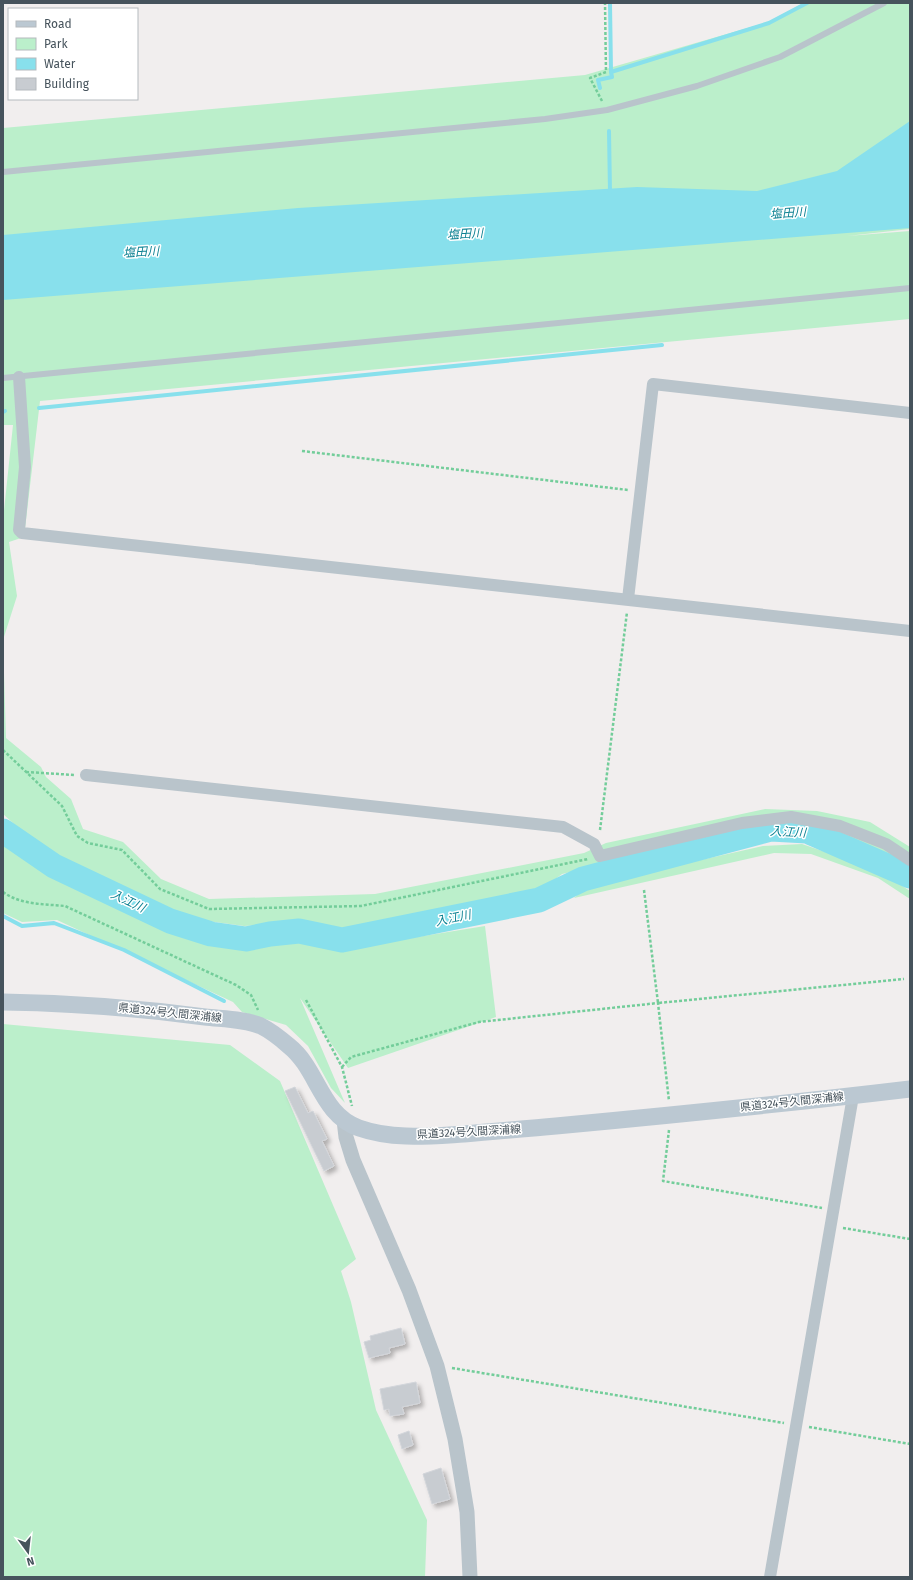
<svg xmlns="http://www.w3.org/2000/svg" width="913" height="1580" font-family="'Fira Sans','Noto Sans JP',sans-serif">
  <style>
    .green { fill: #bbefcb }
    .water { fill: #88e0ec }
    .lines { fill: none; stroke-linecap: round; stroke-linejoin: round }
    .stream { stroke: #88e0ec; stroke-width: 4 }
    .river { stroke: #88e0ec; stroke-width: 25 }
    .building { fill: #c8ccd1; stroke: #d2d5da; filter: url(#shadow) }
    .path { stroke: #73cd9a; stroke-width: 2.5; stroke-dasharray: 3 2; stroke-linecap: butt }
    .service { stroke: #b9c4cb; stroke-width: 6 }
    .minor { stroke: #b9c4cb; stroke-width: 12 }
    .tertiary { stroke: #b9c4cb; stroke-width: 15 }
    .secondary { stroke: #bbc8d2; stroke-width: 17 }
    .labels { text-anchor: middle; dominant-baseline: central; stroke-width: 3; stroke-linejoin: round; paint-order: stroke }
    .street-label { font-size: 11px; fill: #46535c; stroke: #fff }
    .water-label { font-size: 12px; font-style: italic; fill: #0c8192; stroke: #fff }
  </style>
  <defs>
    <filter id="shadow"><feDropShadow dx="3.5" dy="3.5" stdDeviation="2" flood-color="#0004"/></filter>
  </defs>
  <rect width="100%" height="100%" fill="#f1eeee"/>
  <!-- green -->
  <g class="green">
    <path d="M804,3H910V151L857,198L3,254V128L585,75L768,22Z"/>
    <path d="M910,215V229L847,236L910,231V319L40,401L24,537L9,542L17,596L3,640L6,738L41,767L46,777L71,799L83,829L123,842L161,879L209,899L375,894L584,853L606,843L765,809L817,811L870,822L910,847V868L888,854L809,827L771,826L562,874L532,897L392,928L329,934L303,922L244,926L200,920L151,903L46,853L3,814V520L13,425H3V283Z"/>
    <path d="M3,837L28,862L220,947L276,940L332,948L386,942L485,926L496,1017L348,1068L300,998L345,1103L331,1088L308,1046L286,1025L242,1012L233,1002L57,920L22,922L3,913Z"/>
    <path d="M802,844L878,870L910,891V899L878,878L811,854L774,853L574,898L589,885L763,846Z"/>
    <path d="M3,1024L230,1045L280,1081L356,1259L341,1271L351,1302L376,1410L427,1520L425,1577H3Z"/>
  </g>
  <!-- water -->
  <path class="water" d="M910,121V228L3,300V235L298,208L637,187L757,191L837,171Z"/>
  <g class="lines">
    <!-- stream -->
    <g class="stream">
      <path d="M610,3L611,72"/>
      <path d="M600,88L598,80L612,77L611,72L769,23L807,3"/>
      <path d="M609,131L610,192"/>
      <path d="M39,408L662,345"/>
      <path d="M3,412L5,411"/>
      <path d="M3,916L22,926L54,923L124,950L224,1001"/>
    </g>
    <!-- river -->
    <path class="river" d="M3,831L54,866L170,921L211,934L246,939L270,934L299,931L342,940L539,900L583,879L771,829L807,831L910,876"/>
  </g>
  <!-- building -->
  <g class="building">
    <path d="M295,1087L308,1113L313,1111L327,1139L322,1141L334,1166L324,1171L285,1091Z"/>
    <path d="M401,1328L405,1344L389,1348L390,1353L369,1358L364,1342L371,1340L370,1336Z"/>
    <path d="M416,1382L420,1403L402,1407L404,1414L390,1416L389,1409L384,1410L380,1389Z"/>
    <path d="M409,1431L413,1445L402,1449L398,1435Z"/>
    <path d="M441,1468L450,1499L432,1504L423,1474Z"/>
  </g>
  <g class="lines">
    <!-- path -->
    <g class="path">
      <path d="M602,101L590,78L606,72L605,3"/>
      <path d="M302,451L628,490"/>
      <path d="M3,750L62,806L77,836L88,843L122,850L160,889L209,909L361,906L588,859"/>
      <path d="M26,772L75,775"/>
      <path d="M600,830L627,612"/>
      <path d="M644,890L658,1003L904,979"/>
      <path d="M3,892C21,905 44,904 65,906L236,985L251,995L258,1010"/>
      <path d="M306,1000L342,1067L352,1106"/>
      <path d="M342,1067L351,1057L479,1022L658,1003L669,1101"/>
      <path d="M669,1130L663,1181L822,1208"/>
      <path d="M843,1228L910,1239"/>
      <path d="M452,1368L784,1423"/>
      <path d="M809,1427L910,1444"/>
    </g>
    <!-- service -->
    <g class="service">
      <path d="M3,172L545,119L607,110L697,86L780,57L884,3"/>
      <path d="M3,378L910,288"/>
    </g>
    <!-- minor -->
    <g class="minor">
      <path d="M19,377L25,467L19,530L22,533L910,631"/>
      <path d="M628,599L653,384L910,413"/>
      <path d="M86,775L563,827L594,844L600,856L742,823L791,817L840,826L886,844L910,860"/>
      <path d="M770,1577L853,1096"/>
    </g>
    <!-- tertiary -->
    <path class="tertiary" d="M344,1120L346,1137L353,1160L409,1290L437,1366L455,1439L467,1512L470,1577"/>
    <!-- secondary -->
    <path class="secondary" d="M3,1002C71,1003 138,1008 205,1017C222,1019 245,1019 261,1026C271,1031 281,1039 289,1046C318,1069 321,1115 359,1128C393,1140 430,1136 464,1134C495,1131 525,1129 556,1126C674,1115 792,1103 910,1089"/>
  </g>
  <g class="labels">
    <!-- street labels -->
    <g class="street-label">
      <text transform="translate(170 1013) rotate(6)">県道324号久間深浦線</text>
      <text transform="translate(792 1102) rotate(-6)">県道324号久間深浦線</text>
      <text transform="translate(469 1132) rotate(-3)">県道324号久間深浦線</text>
    </g>
    <!-- water labels -->
    <g class="water-label">
      <text transform="translate(788 213) rotate(-4)">塩田川</text>
      <text transform="translate(465 234) rotate(-3)">塩田川</text>
      <text transform="translate(141 252) rotate(-3)">塩田川</text>
      <text transform="translate(788 832) rotate(3)">入江川</text>
      <text transform="translate(128 901) rotate(25)">入江川</text>
      <text transform="translate(453 918) rotate(-12)">入江川</text>
    </g>
  </g>
  <!-- border -->
  <rect width="913" height="1580" fill="none" stroke="#46535c" stroke-width="8"/>
  <!-- legend -->
  <rect x="8" y="8" width="130" height="92" fill="#ffffff" stroke="#b5babe"/>
  <rect x="16" y="21" width="20" height="6" fill="#bbc8d2" stroke="#b5babe"/>
  <text x="44" y="28" font-size="12" fill="#46535c">Road</text>
  <rect x="16" y="38" width="20" height="12" fill="#bbefcb" stroke="#b5babe"/>
  <text x="44" y="48" font-size="12" fill="#46535c">Park</text>
  <rect x="16" y="58" width="20" height="12" fill="#88e0ec" stroke="#b5babe"/>
  <text x="44" y="68" font-size="12" fill="#46535c">Water</text>
  <rect x="16" y="78" width="20" height="12" fill="#c8ccd1" stroke="#b5babe"/>
  <text x="44" y="88" font-size="12" fill="#46535c">Building</text>
  <!-- north arrow -->
  <g transform="translate(28 1552) rotate(165)" stroke="#ffffff" stroke-width="3" paint-order="stroke">
  <path d="M0-3L7 15L0 10L-7 15Z" fill="#46535c"/>
  <text y="-6" font-size="11" font-weight="bold" text-anchor="middle" fill="#46535c">N</text>
  </g>
</svg>
